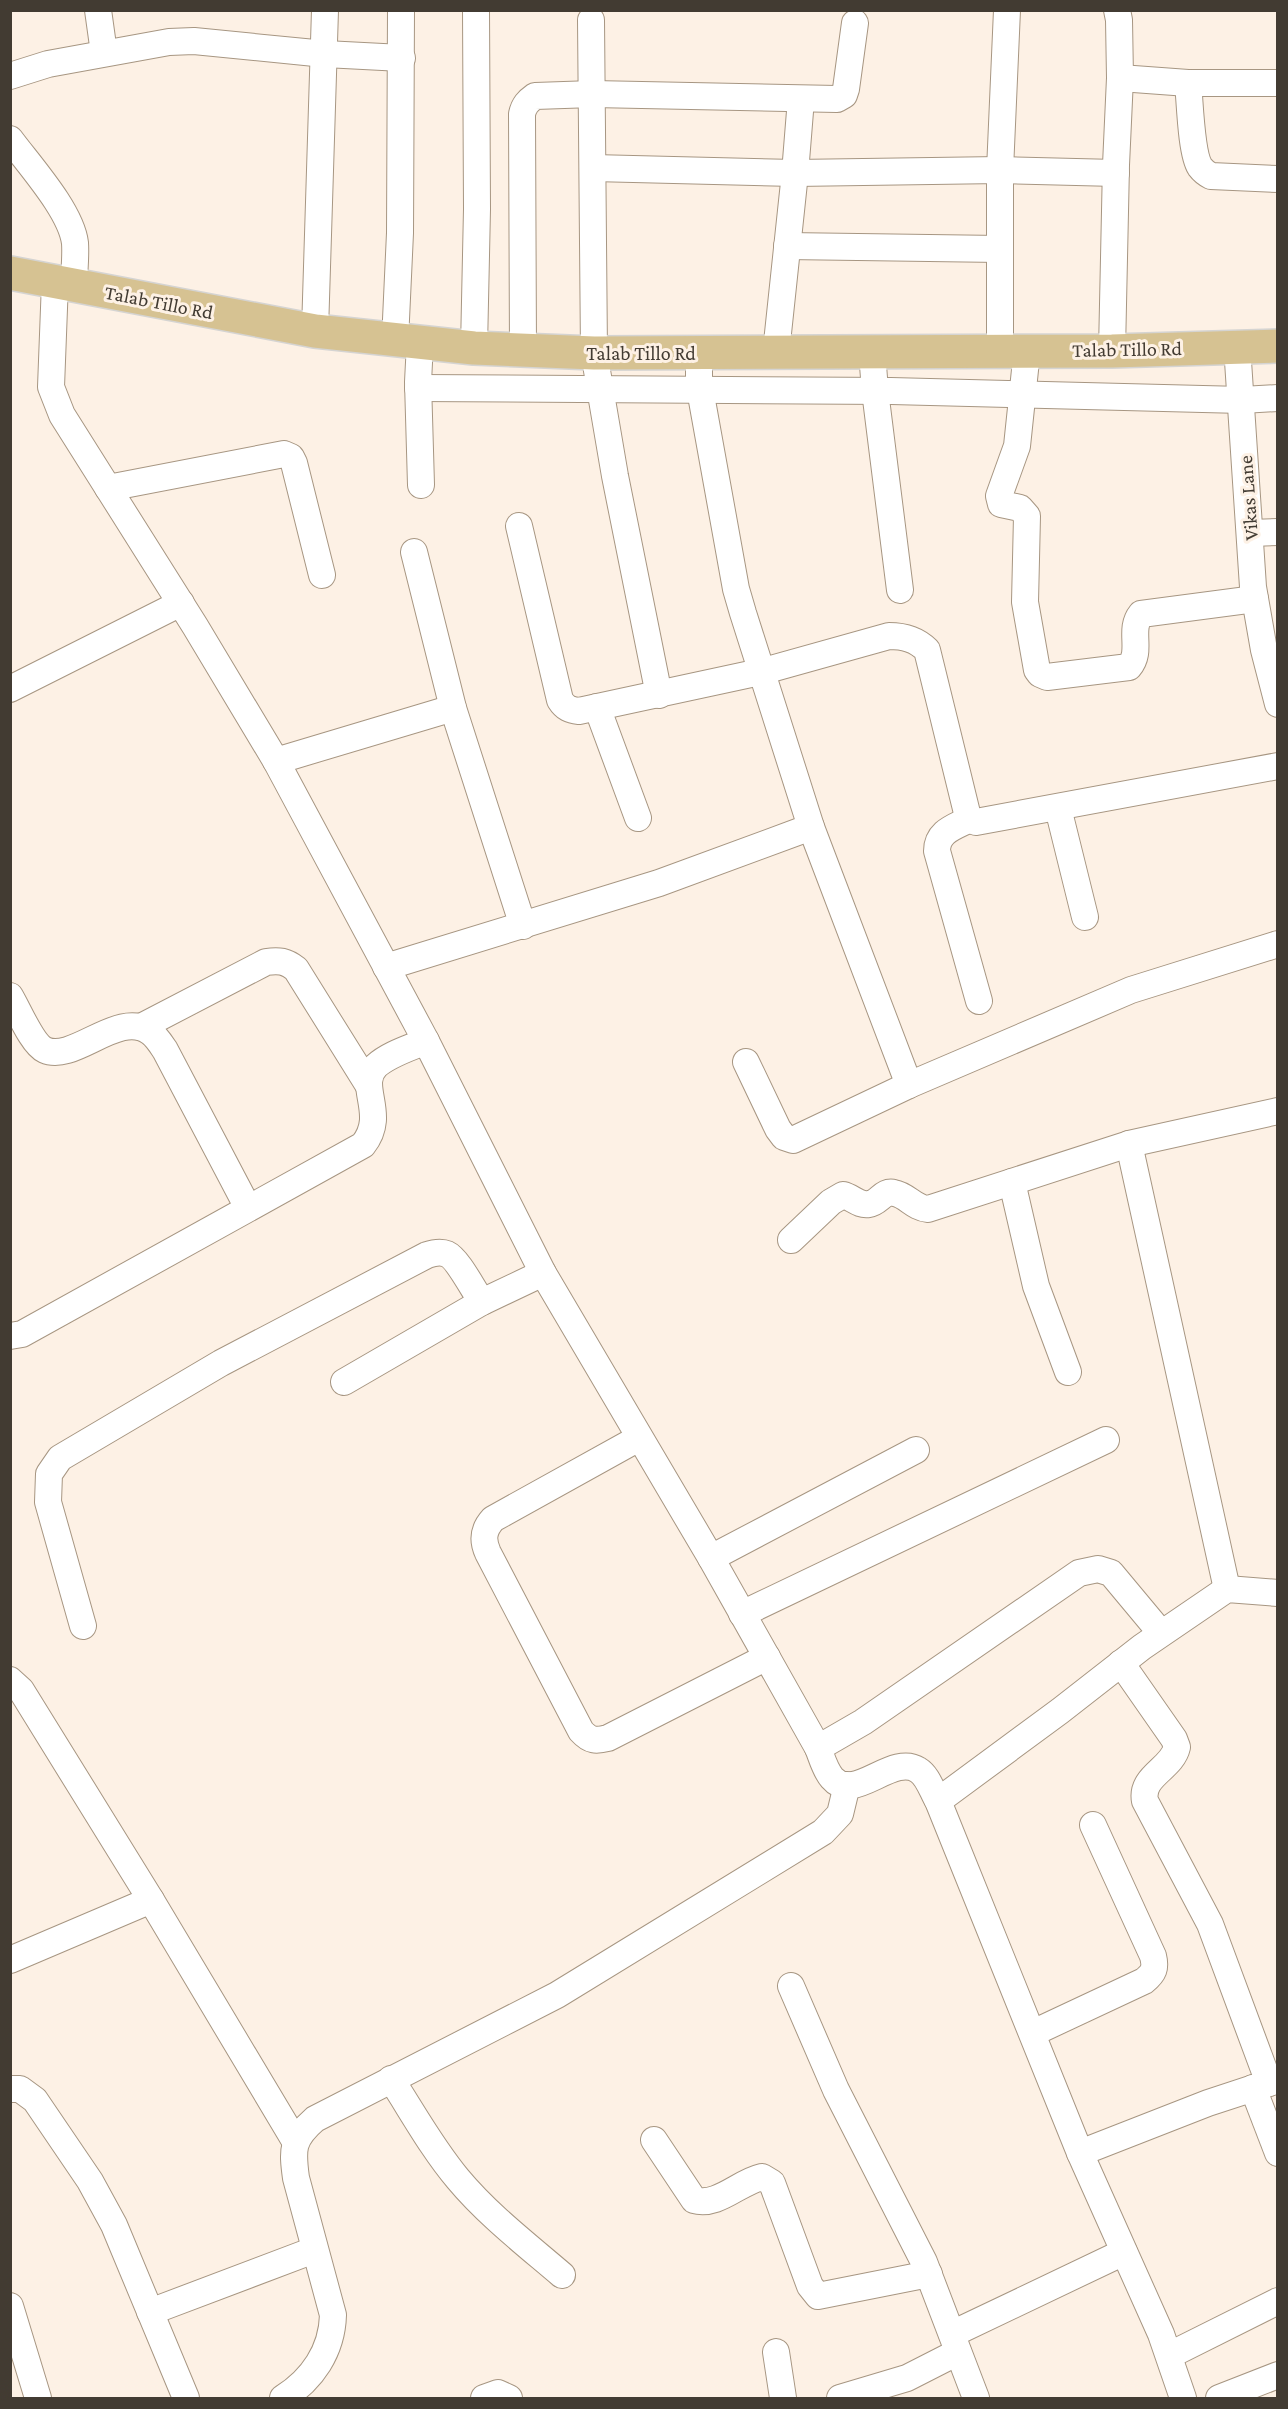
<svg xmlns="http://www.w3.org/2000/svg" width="1288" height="2409" font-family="'Crimson Pro',serif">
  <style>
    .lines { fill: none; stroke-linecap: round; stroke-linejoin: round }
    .minor-casing { stroke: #a79682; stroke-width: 28 }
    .major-casing { stroke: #d5d4d2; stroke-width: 36 }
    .minor { stroke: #fff; stroke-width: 26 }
    .major { stroke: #d6c292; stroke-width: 33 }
    .labels { text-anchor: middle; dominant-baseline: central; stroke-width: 6; stroke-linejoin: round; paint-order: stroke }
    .street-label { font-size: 20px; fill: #423b32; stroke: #fdf1e5 }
  </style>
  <rect width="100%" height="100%" fill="#fdf1e5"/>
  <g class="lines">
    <!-- minor casing -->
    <g class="minor-casing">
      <g id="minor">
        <path d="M98,10L104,53"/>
        <path d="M591,20L594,353L615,476L659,695"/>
        <path d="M10,76L48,64L169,42L194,41L325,54L402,58"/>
        <path d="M1120,78L1188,83H1278"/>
        <path d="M1188,83C1190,102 1191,153 1200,167C1203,171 1207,174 1211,176L1278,179"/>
        <path d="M10,139C30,166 71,211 75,243C76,257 74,271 74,285"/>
        <path d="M593,168L795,173L1000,170L1116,173"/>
        <path d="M787,246L1000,249"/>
        <path d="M55,282L51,387L62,415L195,626L276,761L426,1041L543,1273L711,1558L818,1748C822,1758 825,1770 832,1778C854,1804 892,1753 918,1770C928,1776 932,1791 938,1801L1080,2153L1161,2334L1183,2398"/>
        <path d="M315,331L325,10"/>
        <path d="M395,341L400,233L401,10"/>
        <path d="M420,343L418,382L421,485"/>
        <path d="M1237,346L1253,587L1264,650L1278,704"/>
        <path d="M474,348L477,209L476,10"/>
        <path d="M523,350L522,114C524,105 528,101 535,96L593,94L837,99L844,95L846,89L855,23"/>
        <path d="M1000,351V170L1007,10"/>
        <path d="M1027,351L1017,446L999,496L1001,504L1020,508L1027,516L1025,602L1037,670L1040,674L1047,677L1129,667C1143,651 1128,630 1141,614L1255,599"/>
        <path d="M1112,351L1116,165L1120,78L1119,20L1117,10"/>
        <path d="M776,352L795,173L801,99"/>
        <path d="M872,352L875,391L900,590"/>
        <path d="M699,353V384L736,589L743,613L811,827L909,1085"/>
        <path d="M418,388L891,391L1242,400L1278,398"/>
        <path d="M108,488L284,454L291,457L294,463L322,575"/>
        <path d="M519,526L560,700C565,708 570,710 579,711L760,672L889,636C904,636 916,639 927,650L967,813L970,819L976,822L1278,766"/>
        <path d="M1250,533L1278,532"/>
        <path d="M414,552L453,708L523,926"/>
        <path d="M10,689L181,603"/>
        <path d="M597,707L638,818"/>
        <path d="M276,761L453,708"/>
        <path d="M1058,808L1085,917"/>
        <path d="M970,819C955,827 937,831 937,851L979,1001"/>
        <path d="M386,967L659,883L811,827"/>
        <path d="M10,996C18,1009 32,1044 45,1050C74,1063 119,1009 150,1032C156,1036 161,1044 165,1050L248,1208"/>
        <path d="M141,1027L266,962C279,960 286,961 296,969L369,1086"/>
        <path d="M746,1062L778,1129L784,1137L793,1140L909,1085L1131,990L1278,944"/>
        <path d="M1129,1144L1227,1589"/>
        <path d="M1012,1182L1036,1286L1068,1372"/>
        <path d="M791,1240L831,1202L843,1195C852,1197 859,1206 869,1204C879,1203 883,1190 894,1193C907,1195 914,1208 928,1209L1129,1144L1278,1111"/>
        <path d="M10,1336L22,1334L363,1145C388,1114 356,1086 376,1066C389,1054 410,1048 426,1041"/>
        <path d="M344,1382L482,1302L543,1273"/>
        <path d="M639,1438L493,1519C483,1530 482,1540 488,1553L581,1731C590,1741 596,1741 608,1738L767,1657"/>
        <path d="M711,1558L916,1450"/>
        <path d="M742,1614L1106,1440"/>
        <path d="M83,1626L48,1502L49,1474L60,1458L221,1363L427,1255C433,1253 440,1251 447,1254C458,1259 474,1291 482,1302"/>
        <path d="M1121,1663L1174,1739L1177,1747C1172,1769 1140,1776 1145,1801L1210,1924L1269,2083"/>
        <path d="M10,1680L21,1690L151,1900L295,2141"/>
        <path d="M818,1748L863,1722L1079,1573L1098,1569L1111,1573L1161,1633"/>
        <path d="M938,1801L1060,1711L1142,1647L1227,1589L1278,1593"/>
        <path d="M10,1960L151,1900"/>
        <path d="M791,1986L836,2090L924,2262L976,2398"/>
        <path d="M1033,2033L1144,1981C1154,1973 1156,1968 1153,1956L1093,1825"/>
        <path d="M391,2079C413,2113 432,2148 458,2179C488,2215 527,2245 562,2275"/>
        <path d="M1253,2088L1278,2153"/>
        <path d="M10,2089H20L35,2100L90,2181L114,2225L186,2398"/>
        <path d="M654,2140L694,2200C718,2207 739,2182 762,2177L772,2183L810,2286L818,2296L929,2274"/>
        <path d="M1080,2153L1208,2103L1278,2080"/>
        <path d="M10,2306L38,2398"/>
        <path d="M150,2312L314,2250"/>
        <path d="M952,2334L1124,2252"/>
        <path d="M776,2352L783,2398"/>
        <path d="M1170,2355L1278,2301"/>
        <path d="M283,2398C312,2380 332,2351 333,2315L296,2178C292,2149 292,2139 315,2119L557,1995L823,1832L840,1814L847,1785"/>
        <path d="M484,2398L498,2393L509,2398"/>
        <path d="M840,2398L907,2378L958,2352"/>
        <path d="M1219,2398L1278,2375"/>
      </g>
    </g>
    <!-- major casing -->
    <g class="major-casing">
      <path id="major" d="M10,273L315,331L474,348L594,353L1112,351L1278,346"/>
    </g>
    <!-- minor -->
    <use href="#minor" class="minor"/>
    <!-- major -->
    <use href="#major" class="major"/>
  </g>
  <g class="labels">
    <!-- street labels -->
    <g class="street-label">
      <text transform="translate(159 302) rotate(11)">Talab Tillo Rd</text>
      <text transform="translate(1127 349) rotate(-1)">Talab Tillo Rd</text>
      <text x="641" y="353">Talab Tillo Rd</text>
      <text transform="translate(1248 498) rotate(-94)">Vikas Lane</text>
    </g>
  </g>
  <!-- border -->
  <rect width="1288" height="2409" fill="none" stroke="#423b32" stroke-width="24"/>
</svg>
